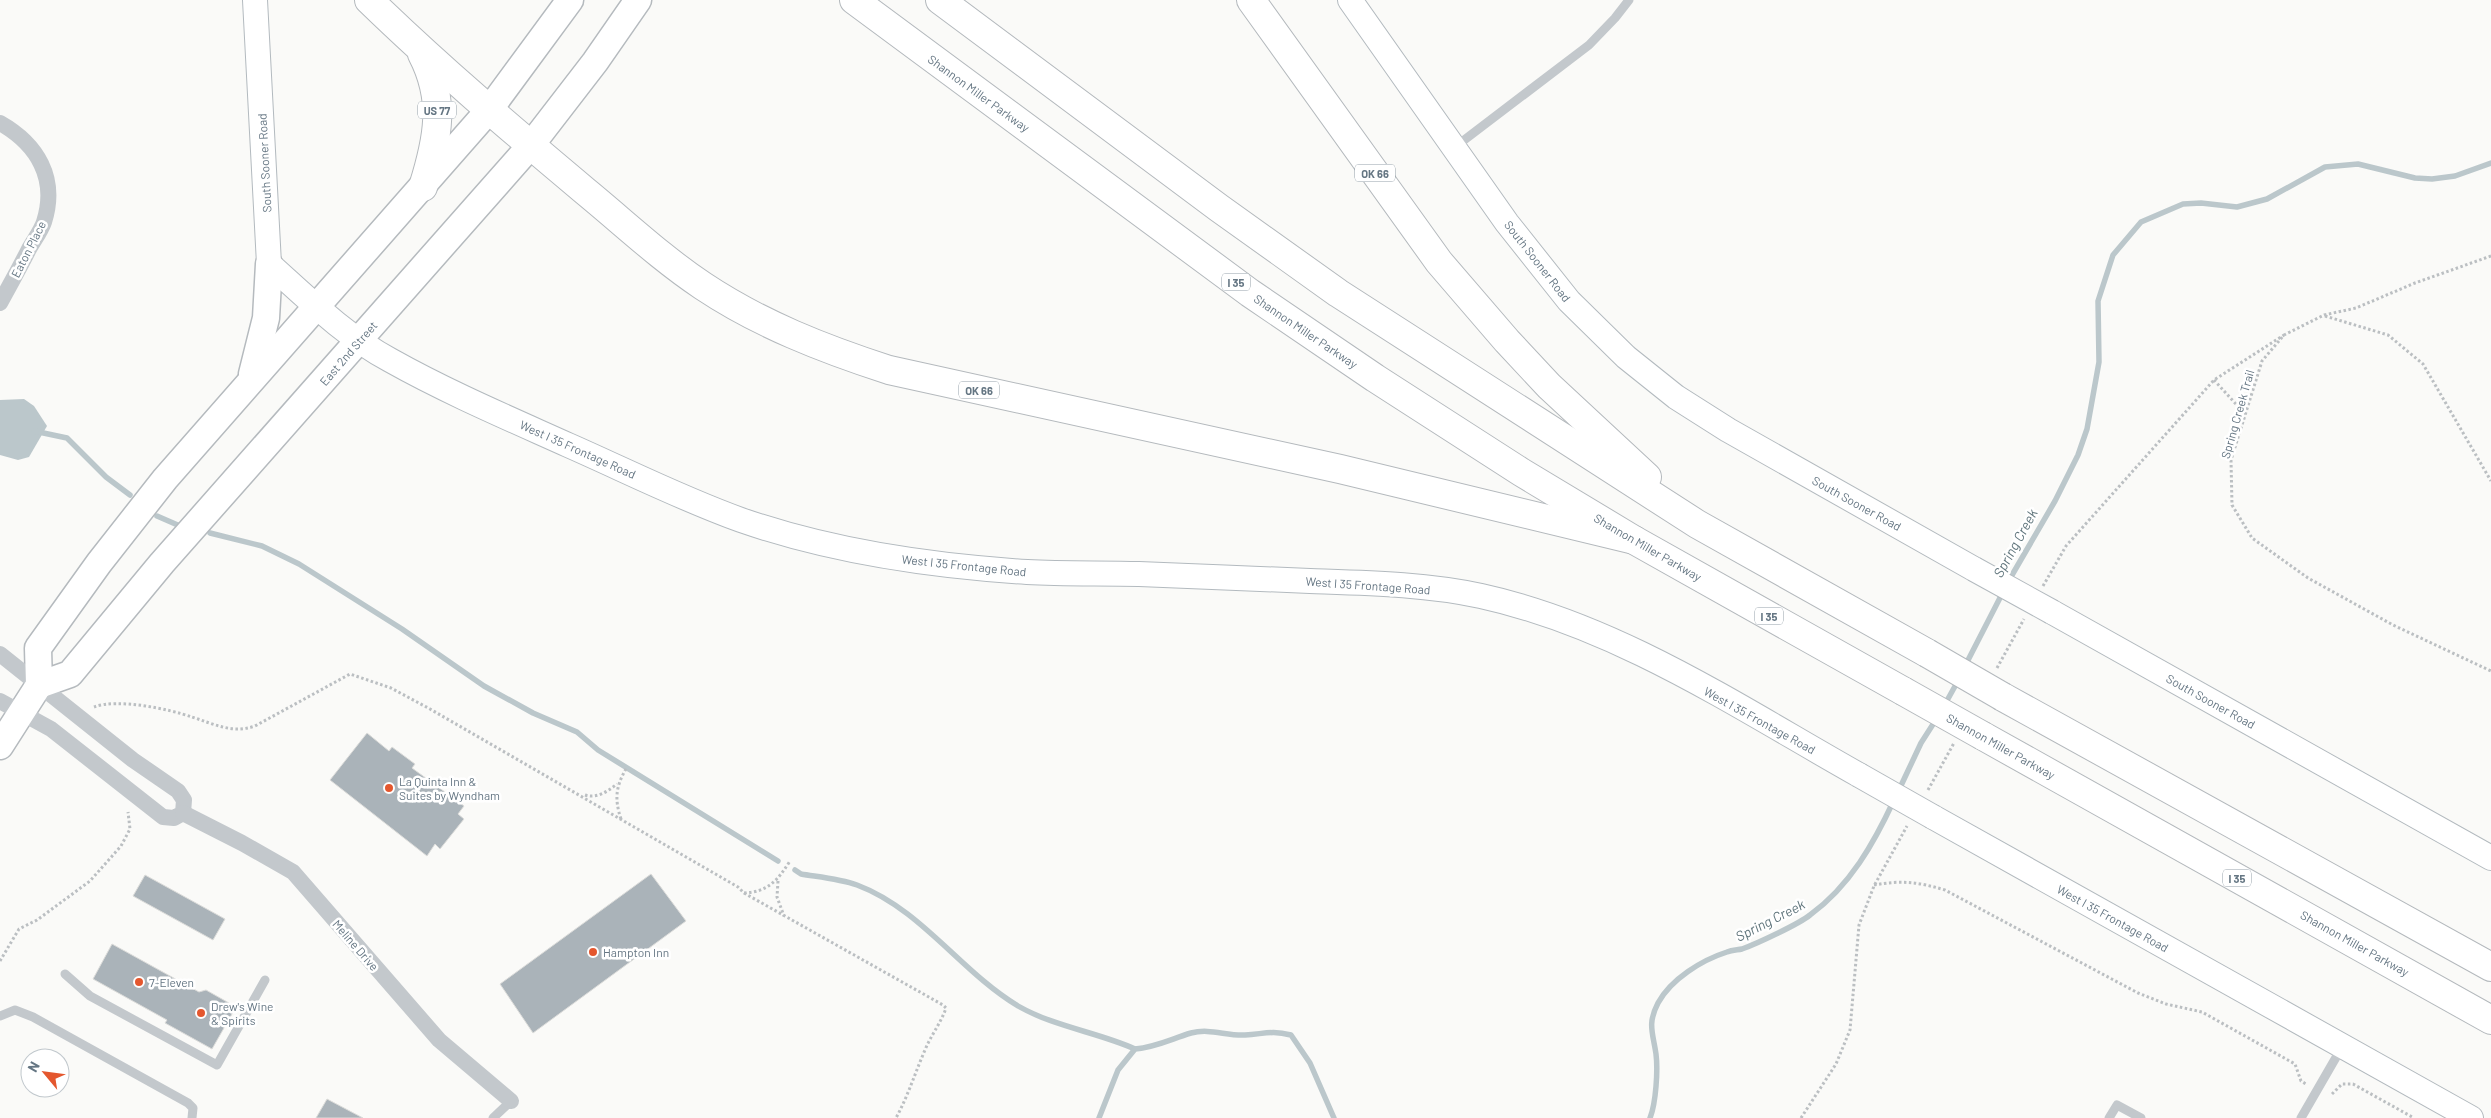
<svg xmlns="http://www.w3.org/2000/svg" width="2491" height="1118" font-family="Barlow,sans-serif">
  <style>
    .water { fill: #bbc7cb }
    .lines { fill: none; stroke-linecap: round; stroke-linejoin: round }
    .stream { stroke: #bbc7cb; stroke-width: 5.5 }
    .building { fill: #aab3b9; stroke: #dcdcda }
    .secondary-casing { stroke: #b3babf; stroke-width: 26 }
    .primary-casing { stroke: #b5babe; stroke-width: 29 }
    .highway-casing { stroke: #b4b9bd; stroke-width: 30 }
    .path { stroke: #bbbfc2; stroke-width: 3; stroke-dasharray: 2.5 2.5; stroke-linecap: butt }
    .lane { stroke: #c3c8cc; stroke-width: 9 }
    .street { stroke: #c3c8cc; stroke-width: 16 }
    .secondary { stroke: #fff; stroke-width: 24 }
    .primary { stroke: #fff; stroke-width: 26 }
    .highway { stroke: #fff; stroke-width: 28 }
    .secondary-bridge-casing { stroke: #b3babf; stroke-width: 26; stroke-linecap: butt }
    .highway-bridge-casing { stroke: #b4b9bd; stroke-width: 30; stroke-linecap: butt }
    .secondary-bridge { stroke: #fff; stroke-width: 24 }
    .highway-bridge { stroke: #fff; stroke-width: 28 }
    .poi-dot { fill: #e4572e; stroke: #fff; stroke-width: 2 }
    .labels { text-anchor: middle; dominant-baseline: central; stroke-width: 5; stroke-linejoin: round; paint-order: stroke }
    .shield { fill: #fff; stroke: #939fa8; stroke-width: 1 }
    .shield-label { font-size: 11px; font-weight: bold; fill: #657683 }
    .street-label { font-size: 12px; fill: #657683; stroke: #fff }
    .poi-label { font-size: 12px; fill: #657683; stroke: #fff; text-anchor: start }
    .water-label { font-size: 14px; font-style: italic; fill: #60757c; stroke: #fff }
  </style>
  <rect width="100%" height="100%" fill="#fafaf8"/>
  <!-- water -->
  <path class="water" d="M24,399L34,406L47,426L29,457L18,460L0,455V400Z"/>
  <g class="lines">
    <!-- stream -->
    <g class="stream">
      <path d="M34,431L67,438L106,477L130,495"/>
      <path d="M157,516L180,526"/>
      <path d="M210,533L262,546L299,564L402,629L484,686L533,713L577,732L598,750L778,861"/>
      <path d="M2008,582L2055,501L2078,455L2087,429L2099,362L2098,301L2113,255L2141,222L2183,204L2201,203L2237,207L2267,199L2325,167L2358,164L2415,178L2432,179L2455,176L2491,163"/>
      <path d="M1965,666L2003,592"/>
      <path d="M1944,706L1959,679"/>
      <path d="M1898,792L1921,743L1937,718"/>
      <path d="M795,870L801,874C819,877 840,879 857,885C921,909 961,972 1018,1006C1055,1027 1097,1032 1135,1049"/>
      <path d="M1099,1118L1118,1070L1135,1049C1157,1047 1171,1039 1191,1033C1210,1028 1226,1036 1245,1035C1264,1034 1271,1030 1291,1035L1310,1063L1334,1118"/>
      <path d="M1650,1118C1656,1103 1658,1070 1656,1054C1653,1033 1647,1024 1658,1003C1671,979 1702,960 1727,952C1732,950 1737,950 1742,949C1756,944 1799,924 1810,915C1850,886 1874,843 1894,800"/>
    </g>
  </g>
  <!-- building -->
  <g class="building">
    <path d="M367,733L389,751L392,747L415,764L412,768L464,806L458,814L464,819L440,849L435,844L427,856L330,780Z"/>
    <path d="M651,874L686,921L533,1033L500,984Z"/>
    <path d="M145,875L225,919L213,940L133,896Z"/>
    <path d="M112,944L199,992L206,990L236,1007L212,1049L165,1023L167,1020L93,979Z"/>
    <path d="M327,1099L363,1118H316Z"/>
  </g>
  <g class="lines">
    <!-- secondary casing -->
    <g class="secondary-casing">
      <g id="secondary">
        <path d="M255,0L269,264C307,298 345,336 390,360C447,392 508,418 568,445C625,470 682,499 741,520C833,552 931,566 1027,572C1064,574 1102,573 1139,574C1196,576 1253,579 1310,581C1367,583 1425,584 1481,596C1618,626 1738,707 1859,775"/>
        <path d="M1350,0L1507,223L1569,301L1626,357L1676,397L1728,430L1974,569"/>
        <path d="M2052,612L2491,858"/>
        <path d="M1933,817L2471,1118"/>
      </g>
    </g>
    <!-- primary casing -->
    <g class="primary-casing">
      <g id="primary">
        <path d="M252,374L266,318L269,264"/>
        <path d="M39,685L70,674L162,563L531,145L595,62L638,0"/>
        <path d="M0,746L39,685L38,648L99,563L165,479L489,110L570,0"/>
      </g>
    </g>
    <!-- highway casing -->
    <g class="highway-casing">
      <g id="highway">
        <path d="M369,0C438,67 511,129 585,191C624,223 661,258 703,286C760,324 824,349 889,370L1340,469L1634,540"/>
        <path d="M854,0L1250,293L1375,378L1521,472L1634,540L1903,691"/>
        <path d="M940,0L1219,208L1338,293L1697,524L1927,653"/>
        <path d="M1251,0L1439,262L1507,341L1549,386L1647,477"/>
        <path d="M422,54C446,100 438,139 423,187"/>
        <path d="M2003,697L2491,967"/>
        <path d="M1983,736L2491,1020"/>
      </g>
    </g>
    <!-- path -->
    <g class="path">
      <path d="M2491,256L2415,283L2356,308L2324,315L2284,335L2262,361L2231,460L2232,505L2252,538L2308,578L2393,625L2491,671"/>
      <path d="M2325,316L2388,335L2423,364L2491,481"/>
      <path d="M2214,380L2245,414"/>
      <path d="M2043,586L2066,546L2214,380L2284,335"/>
      <path d="M1997,668L2024,619"/>
      <path d="M94,707C117,698 169,709 192,717C214,724 232,734 255,726L350,674L391,688L430,709L738,887L744,893L943,1005L946,1008C941,1023 931,1035 925,1050C915,1073 908,1096 896,1118"/>
      <path d="M1928,790L1954,743"/>
      <path d="M585,795C597,799 608,791 617,784"/>
      <path d="M621,819C614,798 616,786 627,767"/>
      <path d="M778,881L777,897L784,916"/>
      <path d="M1874,885C1902,880 1918,882 1945,890L2138,993L2166,1004L2202,1012L2295,1064L2301,1081L2306,1084"/>
      <path d="M744,893C768,892 778,880 790,861"/>
      <path d="M0,961L19,929L37,920L90,881L121,846L130,829L128,812"/>
      <path d="M2332,1094L2342,1084H2353L2414,1118"/>
      <path d="M1801,1118L1836,1064L1850,1030L1859,925L1874,886L1907,826"/>
    </g>
    <!-- lane -->
    <g class="lane">
      <path d="M1455,147L1589,45L1615,18L1629,0"/>
      <path d="M65,974L90,996L217,1065L265,980"/>
      <path d="M0,1016L15,1010L33,1017L188,1103L193,1108L192,1118"/>
      <path d="M493,1118L511,1101"/>
      <path d="M2109,1118L2117,1105L2141,1118"/>
      <path d="M2301,1118L2342,1047"/>
    </g>
    <!-- street -->
    <g class="street">
      <path d="M0,123C37,144 58,178 44,222C41,231 34,240 29,249C20,267 10,285 0,303"/>
      <path d="M0,654L133,760L178,791L184,800L183,813L174,818L163,817L51,729L0,701"/>
      <path d="M183,813L242,843L293,872L439,1040L511,1101"/>
    </g>
    <!-- secondary -->
    <use href="#secondary" class="secondary"/>
    <!-- primary -->
    <use href="#primary" class="primary"/>
    <!-- highway -->
    <use href="#highway" class="highway"/>
    <!-- secondary-bridge casing -->
    <g class="secondary-bridge-casing">
      <g id="secondary-bridge">
        <path d="M1974,569L2052,612"/>
        <path d="M1859,775L1933,817"/>
      </g>
    </g>
    <!-- highway-bridge casing -->
    <g class="highway-bridge-casing">
      <g id="highway-bridge">
        <path d="M1927,653L2003,697"/>
        <path d="M1903,691L1983,736"/>
      </g>
    </g>
    <!-- secondary-bridge -->
    <use href="#secondary-bridge" class="secondary-bridge"/>
    <!-- highway-bridge -->
    <use href="#highway-bridge" class="highway-bridge"/>
  </g>
  <!-- markers -->
  <g class="poi-dot">
    <circle cx="389" cy="788" r="5"/>
    <circle cx="593" cy="952" r="5"/>
    <circle cx="139" cy="982" r="5"/>
    <circle cx="201" cy="1013" r="5"/>
  </g>
  <g class="labels">
    <!-- shield labels -->
    <g class="shield">
      <rect x="418" y="101.5" width="38" height="17" rx="4"/>
      <rect x="1355" y="164.5" width="40" height="17" rx="4"/>
      <rect x="1222" y="273.5" width="28" height="17" rx="4"/>
      <rect x="959" y="381.5" width="40" height="17" rx="4"/>
      <rect x="1755" y="607.5" width="28" height="17" rx="4"/>
      <rect x="2223" y="869.5" width="28" height="17" rx="4"/>
    </g>
    <g class="shield-label">
      <text x="437" y="110">US 77</text>
      <text x="1375" y="173">OK 66</text>
      <text x="1236" y="282">I 35</text>
      <text x="979" y="390">OK 66</text>
      <text x="1769" y="616">I 35</text>
      <text x="2237" y="878">I 35</text>
    </g>
    <!-- street labels -->
    <g class="street-label">
      <text transform="translate(979 93) rotate(36)">Shannon Miller Parkway</text>
      <text transform="translate(264 163) rotate(-93)">South Sooner Road</text>
      <text transform="translate(28 249) rotate(-63)">Eaton Place</text>
      <text transform="translate(1538 261) rotate(52)">South Sooner Road</text>
      <text transform="translate(1306 331) rotate(34)">Shannon Miller Parkway</text>
      <text transform="translate(348 353) rotate(-49)">East 2nd Street</text>
      <text transform="translate(2237 414) rotate(-74)">Spring Creek Trail</text>
      <text transform="translate(578 449) rotate(24)">West I 35 Frontage Road</text>
      <text transform="translate(1857 503) rotate(29)">South Sooner Road</text>
      <text transform="translate(1648 547) rotate(30)">Shannon Miller Parkway</text>
      <text transform="translate(964 565) rotate(6)">West I 35 Frontage Road</text>
      <text transform="translate(1368 585) rotate(4)">West I 35 Frontage Road</text>
      <text transform="translate(2211 701) rotate(29)">South Sooner Road</text>
      <text transform="translate(1760 720) rotate(29)">West I 35 Frontage Road</text>
      <text transform="translate(2001 746) rotate(29)">Shannon Miller Parkway</text>
      <text transform="translate(2113 918) rotate(29)">West I 35 Frontage Road</text>
      <text transform="translate(2355 943) rotate(29)">Shannon Miller Parkway</text>
      <text transform="translate(356 945) rotate(49)">Meline Drive</text>
    </g>
    <!-- poi labels -->
    <g class="poi-label">
      <text x="399" y="781">La Quinta Inn &amp;<tspan x="399" dy="14">Suites by Wyndham</tspan></text>
      <text x="603" y="952">Hampton Inn</text>
      <text x="149" y="982">7-Eleven</text>
      <text x="211" y="1006">Drew's Wine<tspan x="211" dy="14">&amp; Spirits</tspan></text>
    </g>
    <!-- water labels -->
    <g class="water-label">
      <text transform="translate(2015 543) rotate(-61)">Spring Creek</text>
      <text transform="translate(1770 920) rotate(-27)">Spring Creek</text>
    </g>
  </g>
  <!-- north arrow -->
  <g transform="translate(45 1073) rotate(299)"><circle r="24" fill="#ffffff" stroke="#c1c8cd"/>
  <path d="M0-4L9 19L0 12L-9 19Z" fill="#e4572e"/>
  <text y="-8" font-size="14" font-weight="bold" text-anchor="middle" fill="#657683">N</text>
  </g>
</svg>
